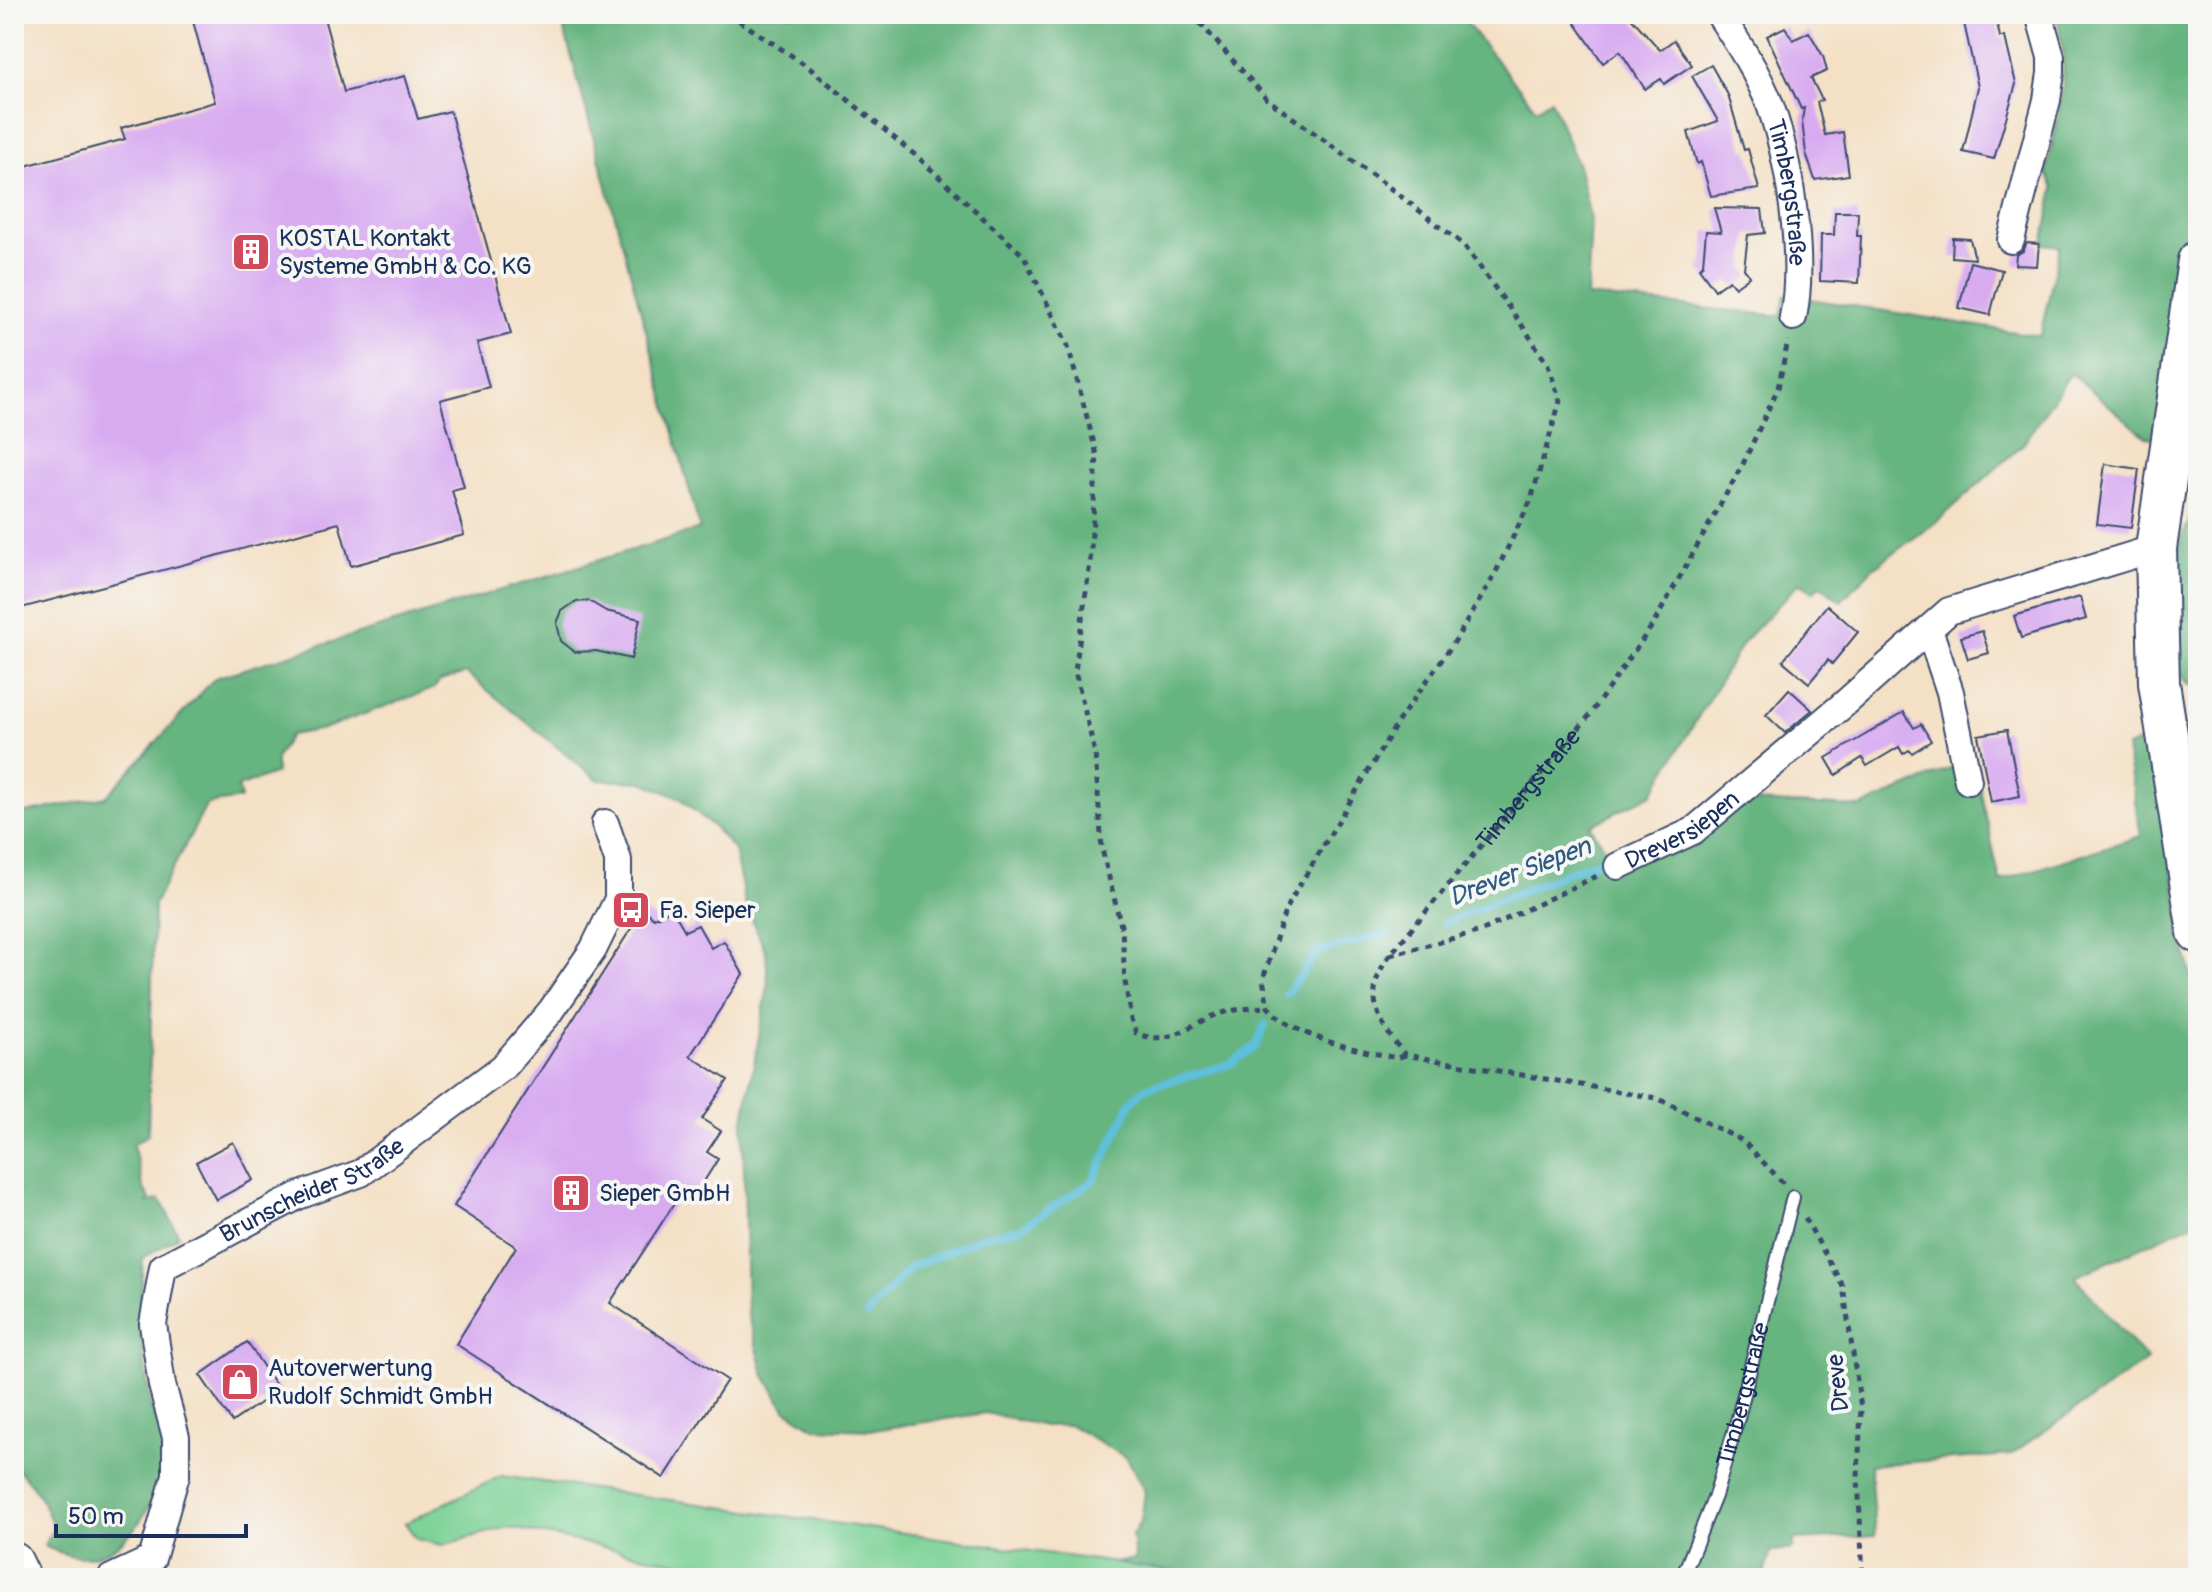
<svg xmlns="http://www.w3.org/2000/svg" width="2212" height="1592" font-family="Pangolin,sans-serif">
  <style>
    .green { fill: #7dd296; stroke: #4c807a; stroke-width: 2 }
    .forest { fill: #66b47f; stroke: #40726e; stroke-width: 2 }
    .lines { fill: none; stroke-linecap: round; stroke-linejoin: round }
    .stream { stroke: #5ec0dc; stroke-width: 8 }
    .building { fill: #d8abf1 }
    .service-casing { stroke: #3c4a6d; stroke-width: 16 }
    .minor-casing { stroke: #3c4a6d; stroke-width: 30 }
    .secondary-casing { stroke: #3c4a6d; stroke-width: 40 }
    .primary-casing { stroke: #3c4a6d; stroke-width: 44 }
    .path { stroke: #3c4a6d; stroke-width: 5; stroke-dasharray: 6 6; stroke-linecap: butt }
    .service { stroke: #fff; stroke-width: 12 }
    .minor { stroke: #fff; stroke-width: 26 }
    .secondary { stroke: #fff; stroke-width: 36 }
    .primary { stroke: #fff; stroke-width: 40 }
    .labels { text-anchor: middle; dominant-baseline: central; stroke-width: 8; stroke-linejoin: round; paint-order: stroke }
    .street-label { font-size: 24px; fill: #1b2f5e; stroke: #f6f6f2 }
    .poi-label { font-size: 24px; fill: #1b2f5e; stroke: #f6f6f2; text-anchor: start }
    .water-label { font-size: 26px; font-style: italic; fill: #2f5a84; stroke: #f6f6f2 }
  </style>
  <rect width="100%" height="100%" fill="#f6f6f2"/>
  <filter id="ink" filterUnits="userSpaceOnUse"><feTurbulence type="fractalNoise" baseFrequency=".0125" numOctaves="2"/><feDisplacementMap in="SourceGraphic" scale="16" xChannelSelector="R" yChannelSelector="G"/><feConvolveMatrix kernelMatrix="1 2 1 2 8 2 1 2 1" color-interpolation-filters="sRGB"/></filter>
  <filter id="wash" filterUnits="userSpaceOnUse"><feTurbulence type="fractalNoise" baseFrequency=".006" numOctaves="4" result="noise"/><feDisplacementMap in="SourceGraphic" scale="32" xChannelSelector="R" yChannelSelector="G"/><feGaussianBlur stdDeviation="1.8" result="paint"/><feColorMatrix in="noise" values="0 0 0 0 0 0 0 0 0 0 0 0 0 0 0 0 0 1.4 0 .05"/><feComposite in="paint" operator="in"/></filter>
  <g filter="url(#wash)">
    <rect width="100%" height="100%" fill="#f4e0c5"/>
    <!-- green -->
    <path class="green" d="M501,1476L1221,1578H751L508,1527L442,1545L417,1539L405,1523Z"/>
    <!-- forest -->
    <g class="forest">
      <path d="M560,14H1459L1536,109L1551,99L1579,168L1591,222L1587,296L1781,316L1785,295L2040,336L2060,246L2043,244L2054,188L2046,172C2059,115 2072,72 2056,14H2198V179L2158,439L2146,437L2071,373L2023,444L1940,519L1873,568L1841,601L1820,585L1813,592L1800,582L1743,642L1652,794L1590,826L1613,860L1731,801L1861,807L1954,767L1978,779L2000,881L2141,836L2126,748L2150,736L2186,955L2198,998V1221L2075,1277L2147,1360L2010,1455L1870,1465L1875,1536L1794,1540L1793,1549L1771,1551L1763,1578H1221L1115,1563L1135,1559L1132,1535L1141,1521L1145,1492L1127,1458L1070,1425L1044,1426L986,1413L873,1430L814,1428L785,1409L764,1374L747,1312L743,1125L768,986L766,952L746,907L734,850L716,829L681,799L643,782L598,780L466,673L440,681L433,689L323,729L290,735L276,758V773L238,787L241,799L207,804L154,904L148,1135L133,1144L143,1187L150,1199L147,1203L160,1199L179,1236L143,1258L139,1323L151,1410C188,1449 143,1549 92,1556C75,1559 60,1553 44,1546L54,1527L38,1493L14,1464V815L106,797L215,678L700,529Z"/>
      <path d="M2198,386V688L2189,684L2188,678L2187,683C2167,657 2174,571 2181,539C2182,533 2187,528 2189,522C2191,514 2192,505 2193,497L2184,487Z"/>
    </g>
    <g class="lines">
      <!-- stream -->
      <g class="stream">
        <path d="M1444,923L1584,866L1611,858"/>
        <path d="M1287,994L1317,952L1385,934"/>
        <path d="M867,1315L911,1267L984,1236L1019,1229L1093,1181L1133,1099L1146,1088L1230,1064L1256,1046L1265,1025"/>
      </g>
    </g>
    <g id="blocks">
      <!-- building -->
      <g class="building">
        <path d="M191,14H323L344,92L405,76L418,119L450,111L511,334L477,343L489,387L440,400L464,487L452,490L464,535L351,566L339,523L14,610V169L125,139L121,128L215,102Z"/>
        <path d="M1569,14H1628L1660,50L1674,40L1692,65L1664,84L1661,79L1645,89L1620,51L1603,63Z"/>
        <path d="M1962,14H1995L2000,37H2005L2016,84L1994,159L1963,152L1978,87Z"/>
        <path d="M1785,27L1793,40L1809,32L1823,56L1827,71L1811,78L1822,100L1817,102L1825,135L1843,132L1849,175L1815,180L1806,153L1802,121L1804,108L1801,109L1767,36Z"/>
        <path d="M1711,65L1728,95L1744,150L1748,149L1759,189L1711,196L1701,162L1697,164L1688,132L1718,121L1692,76Z"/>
        <path d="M1714,208L1762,209L1765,233L1748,235L1744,269L1750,276L1735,287L1729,280L1715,290L1699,268L1703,264L1706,231L1721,232Z"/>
        <path d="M1835,212H1858L1857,236H1861L1859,283L1820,281L1821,235H1834Z"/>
        <path d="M1953,238L1970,239L1975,259L1952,257Z"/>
        <path d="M2027,243L2039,244L2037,266L2015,265L2016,255L2023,251Z"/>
        <path d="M1970,262L2002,270L1990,315L1959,308Z"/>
        <path d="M2105,464L2139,469L2131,528L2097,524Z"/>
        <path d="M2080,597L2086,619L2021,638L2014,616Z"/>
        <path d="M589,601L606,611L640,619L631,659L596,651L575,652L561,641L557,623L562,611L575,602Z"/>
        <path d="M1827,605L1858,632L1832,664L1828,660L1809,683L1783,661Z"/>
        <path d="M1982,631L1989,653L1968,659L1961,637Z"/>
        <path d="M1789,689L1812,710L1785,733L1766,715Z"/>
        <path d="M1904,712L1914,728L1921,724L1931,741L1912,753L1909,750L1903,754L1899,747L1867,766L1862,758L1836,775L1826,758Z"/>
        <path d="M2007,730L2020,796L1991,802L1978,735Z"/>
        <path d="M672,909L685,931L698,925L711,948L724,941L743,974L690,1056L728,1080L702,1119L721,1131L707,1152L718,1159L694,1197L683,1190L610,1303L727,1380L664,1478L456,1344L516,1247L454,1206L643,910L654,918Z"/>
        <path d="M233,1142L253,1180L216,1200L196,1162Z"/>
        <path d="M247,1342L279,1390L232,1422L200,1375Z"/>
      </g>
    </g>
  </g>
  <g filter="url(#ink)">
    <use href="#blocks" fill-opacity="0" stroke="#3c4a6d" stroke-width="2"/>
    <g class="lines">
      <!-- service casing -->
      <g class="service-casing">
        <g id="service">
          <path id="s2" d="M1682,1578L1715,1496L1738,1418L1793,1197"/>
        </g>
      </g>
      <!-- minor casing -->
      <g class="minor-casing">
        <g id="minor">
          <path id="s3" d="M1719,14C1738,43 1758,73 1770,105C1790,161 1805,260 1793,317"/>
          <path d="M2011,240L2047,100L2051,73V57L2039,14"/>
          <path d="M1929,629L1950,692L1968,781"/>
          <path id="s4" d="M1618,866L1693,831L1843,705L1949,611L2156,548"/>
          <path id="s5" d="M111,1578L152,1559L176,1475V1437L162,1385L153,1324L163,1267L298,1196L361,1173L503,1067L551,1011L593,950L618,899V860L605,823"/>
        </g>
      </g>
      <!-- secondary casing -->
      <g class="secondary-casing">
        <path id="secondary" d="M14,1561L22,1578"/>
      </g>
      <!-- primary casing -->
      <g class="primary-casing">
        <path id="primary" d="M2198,261L2156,548L2159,683L2198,932"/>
      </g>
      <!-- path -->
      <g class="path">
        <path d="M729,14L807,66L920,159L1024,256L1068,346L1097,455L1090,563L1075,671L1095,753L1102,849L1122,930L1125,981L1131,1019L1136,1033C1170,1048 1188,1024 1218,1014C1234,1009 1251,1008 1268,1007"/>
        <path d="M1192,14L1267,99L1386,185L1464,245L1526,331L1548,365L1560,401L1531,500L1493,578L1453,644L1399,720L1286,908L1263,979L1268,1007C1294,1038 1358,1050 1397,1058L1405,1055"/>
        <path d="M1390,955L1481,931L1597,876"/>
        <path id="s1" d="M1783,1183L1743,1141L1657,1098L1405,1055C1377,1021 1362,995 1389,956L1589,716L1654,623L1743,464L1778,388L1788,341"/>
        <path d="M1805,1218L1843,1286L1861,1408L1858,1477L1863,1578"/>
      </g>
      <!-- service -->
      <use href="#service" class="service"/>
      <!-- minor -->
      <use href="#minor" class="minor"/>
      <!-- secondary -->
      <use href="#secondary" class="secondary"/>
      <!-- primary -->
      <use href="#primary" class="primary"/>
    </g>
  </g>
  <!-- icons -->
  <defs>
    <g id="building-square" transform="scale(2)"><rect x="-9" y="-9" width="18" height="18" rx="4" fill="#d1495b" stroke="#f6f6f2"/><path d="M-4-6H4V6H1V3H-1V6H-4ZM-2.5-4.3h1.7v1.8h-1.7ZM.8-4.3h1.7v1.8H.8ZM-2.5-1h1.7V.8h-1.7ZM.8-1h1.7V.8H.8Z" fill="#fff"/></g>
    <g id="bus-square" transform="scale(2)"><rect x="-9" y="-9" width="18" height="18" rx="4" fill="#d1495b" stroke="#f6f6f2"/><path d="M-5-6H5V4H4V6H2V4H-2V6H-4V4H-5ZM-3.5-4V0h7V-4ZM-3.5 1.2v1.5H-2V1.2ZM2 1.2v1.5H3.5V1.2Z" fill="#fff"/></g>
    <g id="shop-square" transform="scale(2)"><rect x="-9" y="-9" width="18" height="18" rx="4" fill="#d1495b" stroke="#f6f6f2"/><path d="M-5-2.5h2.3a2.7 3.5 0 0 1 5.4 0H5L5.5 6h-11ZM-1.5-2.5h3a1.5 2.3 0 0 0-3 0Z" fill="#fff"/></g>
  </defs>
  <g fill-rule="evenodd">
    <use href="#building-square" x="251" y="252"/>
    <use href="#bus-square" x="631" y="910"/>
    <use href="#building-square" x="571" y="1193"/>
    <use href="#shop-square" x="240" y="1382"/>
  </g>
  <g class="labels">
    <!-- street labels -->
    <g class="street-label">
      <text stroke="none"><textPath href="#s3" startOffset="194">Timbergstraße</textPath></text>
      <text stroke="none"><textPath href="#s1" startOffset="738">Timbergstraße</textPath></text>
      <text stroke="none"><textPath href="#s4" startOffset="74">Dreversiepen</textPath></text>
      <text stroke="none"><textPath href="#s5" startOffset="512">Brunscheider Straße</textPath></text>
      <text transform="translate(1838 1383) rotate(-96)">Dreve</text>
      <text stroke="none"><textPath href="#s2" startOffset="194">Timbergstraße</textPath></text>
    </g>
    <!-- poi labels -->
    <g class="poi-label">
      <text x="279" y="238">KOSTAL Kontakt<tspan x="279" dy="28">Systeme GmbH &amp; Co. KG</tspan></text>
      <text x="659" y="910">Fa. Sieper</text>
      <text x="599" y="1193">Sieper GmbH</text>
      <text x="268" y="1368">Autoverwertung<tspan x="268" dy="28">Rudolf Schmidt GmbH</tspan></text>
    </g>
    <!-- water labels -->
    <g class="water-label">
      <text transform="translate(1520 872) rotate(-21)">Drever Siepen</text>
    </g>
  </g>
  <!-- margin -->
  <rect width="2212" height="1592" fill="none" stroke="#f6f6f2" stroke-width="48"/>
  <!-- scale -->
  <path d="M56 1524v12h190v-12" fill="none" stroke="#1b2f5e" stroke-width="4"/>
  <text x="68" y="1524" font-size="24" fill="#1b2f5e" stroke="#f6f6f2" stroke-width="6" paint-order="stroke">50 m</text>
</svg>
